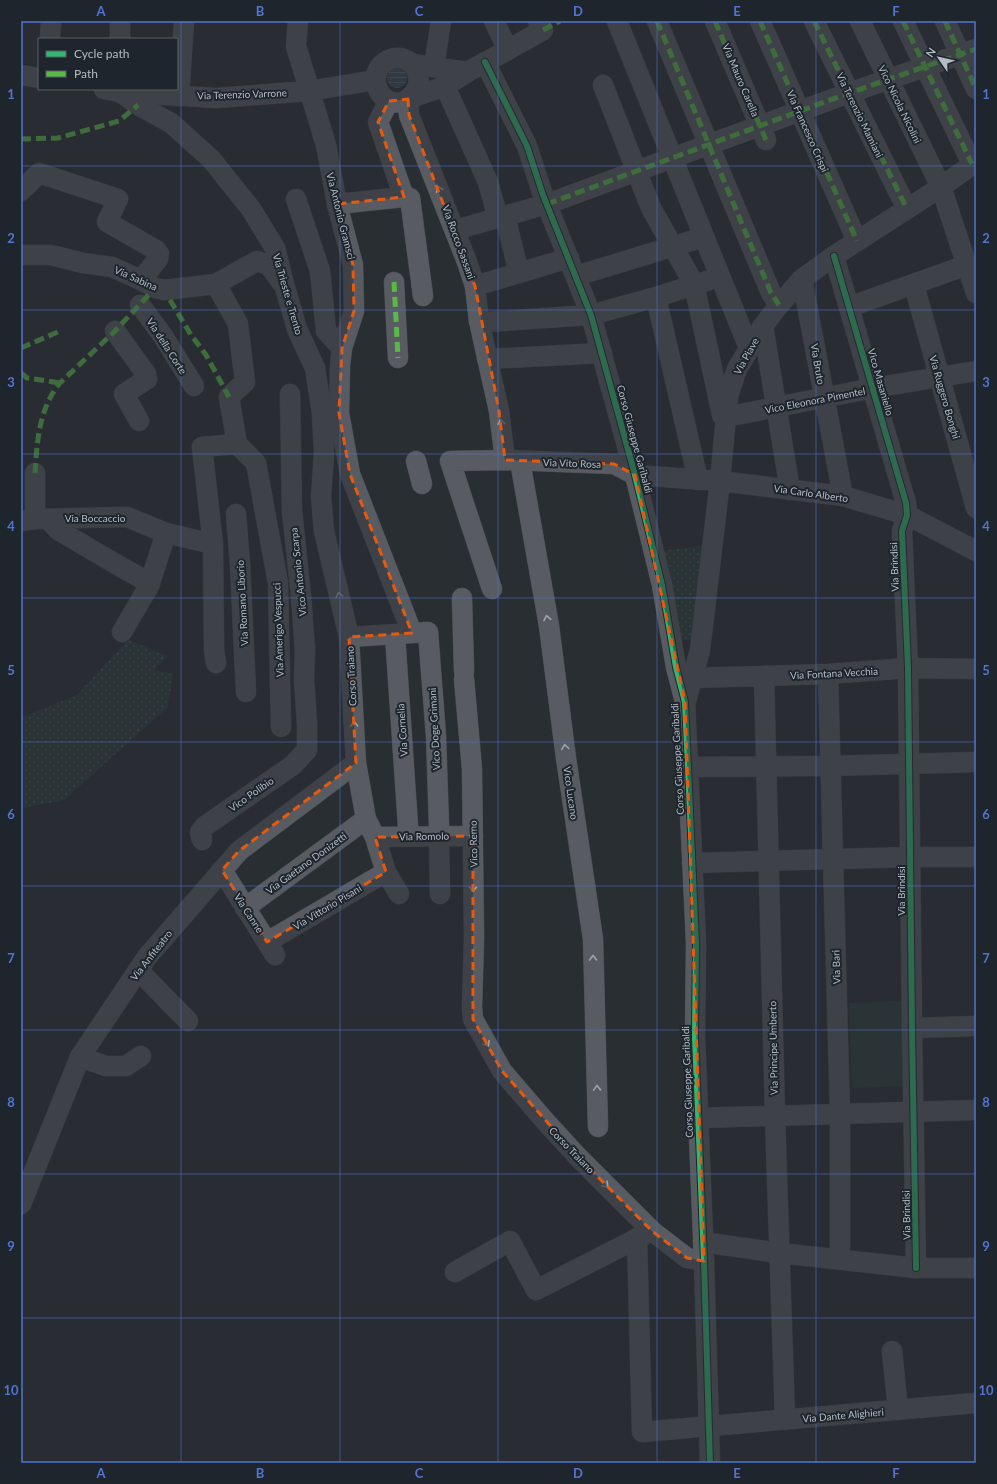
<svg xmlns="http://www.w3.org/2000/svg" width="997" height="1484" font-family="Lato,sans-serif">
  <style>
    .green { fill: url(#green-dots) }
    .pitch { fill: #2c3d3d }
    .water { fill: url(#water-rules) }
    .lines { fill: none; stroke-linecap: round; stroke-linejoin: round }
    .minor-casing { stroke: #464a4e; stroke-width: 21 }
    .minor { stroke: #585c62; stroke-width: 20 }
    .quiet { stroke: #58b947; stroke-width: 5; stroke-dasharray: 10 5; stroke-linecap: butt }
    .cycleway-casing { stroke: #1e252d; stroke-width: 8 }
    .cycleway { stroke: #33b770; stroke-width: 6 }
    .oneway { stroke: #9da3ac }
    .marked { fill: none; stroke: #e8590c; stroke-width: 3; stroke-dasharray: 8 5; stroke-linejoin: round }
    .grid { fill: none; stroke: #5274d1; stroke-width: 1; stroke-opacity: 0.55 }
    .labels { text-anchor: middle; dominant-baseline: central; stroke-width: 4; stroke-linejoin: round; paint-order: stroke }
    .street-label { font-size: 10px; fill: #b4bbc4; stroke: #1e252d }
    .neatline { fill: none; stroke: #5274d1; stroke-width: 1.5 }
    .grid-label { font-size: 13px; text-anchor: middle; font-weight: bold; fill: #5274d1 }
  </style>
  <defs>
    <pattern id="green-dots" width="8" height="8" patternUnits="userSpaceOnUse"><rect width="8" height="8" fill="#2c3d3d"/><path d="M2 2h.1M6 6h.1" fill="none" stroke="#485757" stroke-width="1.8" stroke-linecap="round"/></pattern>
    <pattern id="water-rules" width="6" height="5" patternUnits="userSpaceOnUse"><rect width="6" height="5" fill="#3b4b5a"/><path d="M0 2.5h6" fill="none" stroke="#556370"/></pattern>
  </defs>
  <rect width="100%" height="100%" fill="#292e33"/>
  <!-- green -->
  <g class="green">
    <path d="M702,546L692,640H680L661,551Z"/>
    <path d="M128,640L168,656L154,670L173,674L168,707L84,782L65,800L21,808V718L77,695Z"/>
  </g>
  <!-- pitch -->
  <path class="pitch" d="M903,1001L905,1086L852,1088L849,1003Z"/>
  <!-- water -->
  <circle class="water" cx="397" cy="78" r="10"/>
  <g class="lines">
    <!-- minor casing -->
    <g class="minor-casing">
      <g id="minor">
        <path d="M120,21V39"/>
        <path d="M298,21L296,46L326,145L337,204L353,265L354,311L342,348L340,366L339,413L350,474L412,633"/>
        <path d="M494,21L508,50"/>
        <path d="M617,21L749,348"/>
        <path d="M657,21L771,293L779,305"/>
        <path d="M715,21L766,140"/>
        <path d="M760,21L857,241"/>
        <path d="M814,21L907,209"/>
        <path d="M860,21L941,187L976,293"/>
        <path d="M903,21L972,164"/>
        <path d="M945,21L976,89"/>
        <path d="M50,39L51,21"/>
        <path d="M485,62L527,146L543,195L591,315L635,475L662,585L676,667L685,702L696,943L695,1037L704,1261L710,1463"/>
        <path d="M412,64L467,72"/>
        <path d="M434,67L441,21"/>
        <path d="M21,75L39,78"/>
        <path d="M603,85L651,208L694,284L722,415L726,417L873,388L976,371"/>
        <path d="M445,86L488,182L498,218"/>
        <path d="M104,89L120,92L216,98L309,91L375,80"/>
        <path d="M120,89V92L138,105L171,123L211,159L251,209L275,248L284,284L297,329L315,368L322,413L324,453L321,497L324,531L349,637L356,763L366,819L375,837L386,872L399,894"/>
        <path d="M179,96L184,21"/>
        <path d="M408,99L409,115L467,262L475,286L479,321L499,411L505,460"/>
        <path d="M408,99C433,80 409,46 385,62C366,75 379,107 402,102C409,100 416,96 422,94C430,91 438,89 445,86C454,81 462,75 471,70C495,57 519,44 543,30L538,21"/>
        <path d="M21,191L39,173L118,199L107,222L156,250L159,254L158,259L141,280"/>
        <path d="M404,197L410,198L423,296"/>
        <path d="M296,199L320,271L326,331L342,348"/>
        <path d="M337,204L404,197L378,122L389,101"/>
        <path d="M505,216L519,273"/>
        <path d="M455,230L547,204L849,93L976,49"/>
        <path d="M21,255H51L83,263L112,267L141,280L155,288L164,290L216,284L257,261L269,265L282,283"/>
        <path d="M834,256L906,503L907,515L902,531L908,668L912,1028L916,1268"/>
        <path d="M576,276L704,237"/>
        <path d="M802,279L843,496"/>
        <path d="M394,282L398,358"/>
        <path d="M216,284L238,324L245,382L229,397L237,444L256,463L278,583L281,727"/>
        <path d="M914,285L976,508"/>
        <path d="M475,286L569,258"/>
        <path d="M656,297L698,480"/>
        <path d="M140,305L163,336L194,386"/>
        <path d="M849,307L967,265"/>
        <path d="M479,321L487,322L591,315L656,297L707,281"/>
        <path d="M763,326L790,490"/>
        <path d="M115,331L146,374L147,379L124,394L139,421"/>
        <path d="M487,359L602,353"/>
        <path d="M416,461L422,484"/>
        <path d="M520,461L549,626L566,758L593,939L598,1127"/>
        <path d="M236,514L240,564L246,692"/>
        <path d="M35,519V473"/>
        <path d="M48,519L58,530L121,567L150,583"/>
        <path d="M21,521L35,519L127,517L166,533L213,544"/>
        <path d="M492,589L450,461L505,460L614,464L635,475L720,481L843,496L907,515L976,551"/>
        <path d="M462,598L464,671"/>
        <path d="M122,632L149,586L166,533"/>
        <path d="M395,635L408,826"/>
        <path d="M349,637L428,632L436,736L439,826"/>
        <path d="M216,663L214,650L213,544L202,447L237,444"/>
        <path d="M828,674L840,1114V1259"/>
        <path d="M764,676L775,1116L785,1420"/>
        <path d="M692,678L828,674L908,668L976,669"/>
        <path d="M464,679L472,769L474,938L472,1008L473,1019L502,1071L545,1121L578,1157L652,1231L687,1258L704,1261"/>
        <path d="M686,701L700,650L720,481L728,396L737,369L763,326L779,305L802,279L834,256L941,187L976,162"/>
        <path d="M688,767L830,766L976,762"/>
        <path d="M375,837L473,836"/>
        <path d="M202,840L200,832L205,826L293,765L307,750V724L304,678L305,651L301,596L292,511L290,394"/>
        <path d="M439,840L440,894"/>
        <path d="M692,863L910,857H976"/>
        <path d="M222,870L275,955"/>
        <path d="M245,908L366,819"/>
        <path d="M267,942L386,872"/>
        <path d="M138,970L188,1021"/>
        <path d="M912,1028L976,1026"/>
        <path d="M80,1057L106,1066H126L141,1056"/>
        <path d="M698,1118L976,1110"/>
        <path d="M21,1204L80,1057L147,957L239,851L356,763"/>
        <path d="M637,1238L642,1432L976,1403"/>
        <path d="M703,1242L779,1253L916,1268H976"/>
        <path d="M455,1272L510,1241L536,1290L648,1233"/>
        <path d="M892,1351L898,1410"/>
      </g>
    </g>
    <!-- minor -->
    <use href="#minor" class="minor"/>
    <!-- quiet -->
    <g class="quiet">
      <path d="M657,21L771,293L779,305"/>
      <path d="M715,21L766,140"/>
      <path d="M760,21L857,241"/>
      <path d="M814,21L907,209"/>
      <path d="M903,21L972,164"/>
      <path d="M945,21L976,89"/>
      <path d="M543,30L560,21"/>
      <path d="M21,139L58,138L119,121L138,105"/>
      <path d="M547,204L849,93L976,49"/>
      <path d="M394,282L398,358"/>
      <path d="M170,300L191,335L206,355L229,397"/>
      <path d="M21,348L62,330"/>
      <path d="M21,373L27,378L60,383"/>
      <path d="M35,473C37,442 39,408 60,383L115,331L155,288"/>
    </g>
    <!-- cycleway casing -->
    <g class="cycleway-casing">
      <g id="cycleway">
        <path d="M485,62L527,146L543,195L591,315L635,475L662,585L676,667L685,702L696,943L695,1037L704,1261L710,1463"/>
        <path d="M834,256L906,503L907,515L902,531L908,668L912,1028L916,1268"/>
      </g>
    </g>
    <!-- cycleway -->
    <use href="#cycleway" class="cycleway"/>
  </g>
  <!-- one-way arrows -->
  <defs><path id="oneway-chevron" d="M-2-3.5L2.5 0L-2 3.5" fill="none" stroke-width="1.6" stroke-linecap="round" stroke-linejoin="round"/></defs>
  <g class="oneway">
    <use href="#oneway-chevron" transform="translate(439 189) rotate(-112)"/>
    <use href="#oneway-chevron" transform="translate(501 422) rotate(-97)"/>
    <use href="#oneway-chevron" transform="translate(339 595) rotate(-104)"/>
    <use href="#oneway-chevron" transform="translate(547 618) rotate(-101)"/>
    <use href="#oneway-chevron" transform="translate(354 724) rotate(-93)"/>
    <use href="#oneway-chevron" transform="translate(565 747) rotate(-98)"/>
    <use href="#oneway-chevron" transform="translate(473 889) rotate(90)"/>
    <use href="#oneway-chevron" transform="translate(593 958) rotate(-92)"/>
    <use href="#oneway-chevron" transform="translate(487 1044) rotate(60)"/>
    <use href="#oneway-chevron" transform="translate(597 1088) rotate(-92)"/>
    <use href="#oneway-chevron" transform="translate(606 1185) rotate(45)"/>
  </g>
  <!-- marked area -->
  <path d="M0 0H997V1484H0ZM408,99L409,115L475,286L499,411L505,460L614,464L635,475L685,702L704,1261L687,1258L652,1231L578,1157L502,1071L473,1019V836L375,837L386,872L267,942L222,870L239,851L356,763L349,637L412,633L350,474L339,413L342,348L354,311L353,265L337,204L404,197L378,122L389,101Z" fill="#292e33" fill-opacity=".55" fill-rule="evenodd"/>
  <path class="marked" d="M408,99L409,115L475,286L499,411L505,460L614,464L635,475L685,702L704,1261L687,1258L652,1231L578,1157L502,1071L473,1019V836L375,837L386,872L267,942L222,870L239,851L356,763L349,637L412,633L350,474L339,413L342,348L354,311L353,265L337,204L404,197L378,122L389,101Z"/>
  <!-- grid -->
  <path class="grid" d="M181,21V1463M340,21V1463M498,21V1463M657,21V1463M816,21V1463M21,166H976M21,310H976M21,454H976M21,598H976M21,742H976M21,886H976M21,1030H976M21,1174H976M21,1318H976"/>
  <g class="labels">
    <!-- street labels -->
    <g class="street-label">
      <text transform="translate(741 80) rotate(67)">Via Mauro Carella</text>
      <text transform="translate(242 94) rotate(-2)">Via Terenzio Varrone</text>
      <text transform="translate(900 104) rotate(64)">Vico Nicola Nicolini</text>
      <text transform="translate(860 115) rotate(64)">Via Terenzio Mamiani</text>
      <text transform="translate(808 131) rotate(66)">Via Francesco Crispi</text>
      <text transform="translate(341 216) rotate(76)">Via Antonio Gramsci</text>
      <text transform="translate(459 242) rotate(70)">Via Rocco Sassani</text>
      <text transform="translate(136 278) rotate(24)">Via Sabina</text>
      <text transform="translate(288 294) rotate(74)">Via Trieste e Trento</text>
      <text transform="translate(167 346) rotate(57)">Via della Corte</text>
      <text transform="translate(746 356) rotate(-61)">Via Piave</text>
      <text transform="translate(818 364) rotate(80)">Via Bruto</text>
      <text transform="translate(881 382) rotate(74)">Vico Masaniello</text>
      <text transform="translate(945 397) rotate(74)">Via Ruggero Bonghi</text>
      <text transform="translate(815 400) rotate(-11)">Vico Eleonora Pimentel</text>
      <text transform="translate(635 439) rotate(75)">Corso Giuseppe Garibaldi</text>
      <text transform="translate(572 463) rotate(2)">Via Vito Rosa</text>
      <text transform="translate(811 493) rotate(8)">Via Carlo Alberto</text>
      <text x="95" y="518">Via Boccaccio</text>
      <text transform="translate(894 567) rotate(-92)">Via Brindisi</text>
      <text transform="translate(298 572) rotate(-96)">Vico Antonio Scarpa</text>
      <text transform="translate(242 603) rotate(-93)">Via Romano Liborio</text>
      <text transform="translate(278 630) rotate(-92)">Via Amerigo Vespucci</text>
      <text transform="translate(834 673) rotate(-3)">Via Fontana Vecchia</text>
      <text transform="translate(351 676) rotate(-93)">Corso Traiano</text>
      <text transform="translate(434 729) rotate(-93)">Vico Doge Grimani</text>
      <text transform="translate(402 730) rotate(-94)">Via Cornelia</text>
      <text transform="translate(677 759) rotate(-93)">Corso Giuseppe Garibaldi</text>
      <text transform="translate(571 793) rotate(82)">Vico Lucano</text>
      <text transform="translate(251 794) rotate(-35)">Vico Polibio</text>
      <text transform="translate(424 836) rotate(-1)">Via Romolo</text>
      <text transform="translate(473 844) rotate(-91)">Vico Remo</text>
      <text transform="translate(306 863) rotate(-36)">Via Gaetano Donizetti</text>
      <text transform="translate(901 891) rotate(-90)">Via Brindisi</text>
      <text transform="translate(327 907) rotate(-31)">Via Vittorio Pisani</text>
      <text transform="translate(249 913) rotate(57)">Via Canne</text>
      <text transform="translate(151 955) rotate(-52)">Via Anfiteatro</text>
      <text transform="translate(836 967) rotate(-92)">Via Bari</text>
      <text transform="translate(773 1048) rotate(-91)">Via Principe Umberto</text>
      <text transform="translate(687 1082) rotate(-92)">Corso Giuseppe Garibaldi</text>
      <text transform="translate(572 1150) rotate(46)">Corso Traiano</text>
      <text transform="translate(906 1215) rotate(-91)">Via Brindisi</text>
      <text transform="translate(843 1415) rotate(-5)">Via Dante Alighieri</text>
    </g>
  </g>
  <!-- border -->
  <rect width="997" height="1484" fill="none" stroke="#1e252d" stroke-width="44"/>
  <!-- legend -->
  <rect x="38" y="38" width="140" height="52" fill="#1e252d" stroke="#5a6169"/>
  <rect x="46" y="51" width="20" height="6" fill="#33b770" stroke="#5a6169"/>
  <text x="74" y="58" font-size="12" fill="#b4bbc4">Cycle path</text>
  <rect x="46" y="71" width="20" height="6" fill="#58b947" stroke="#5a6169"/>
  <text x="74" y="78" font-size="12" fill="#b4bbc4">Path</text>
  <!-- north arrow -->
  <g transform="translate(939 58) rotate(304)" stroke="#1e252d" stroke-width="3" paint-order="stroke">
  <path d="M0-3L7 15L0 10L-7 15Z" fill="#b4bbc4"/>
  <text y="-6" font-size="11" font-weight="bold" text-anchor="middle" fill="#b4bbc4">N</text>
  </g>
  <rect x="22" y="22" width="953" height="1440" class="neatline"/>
  <g class="grid-label">
    <text x="101" y="16">A</text>
    <text x="260" y="16">B</text>
    <text x="419" y="16">C</text>
    <text x="578" y="16">D</text>
    <text x="737" y="16">E</text>
    <text x="896" y="16">F</text>
    <text x="11" y="99">1</text>
    <text x="986" y="99">1</text>
    <text x="11" y="243">2</text>
    <text x="986" y="243">2</text>
    <text x="11" y="387">3</text>
    <text x="986" y="387">3</text>
    <text x="11" y="531">4</text>
    <text x="986" y="531">4</text>
    <text x="11" y="675">5</text>
    <text x="986" y="675">5</text>
    <text x="11" y="819">6</text>
    <text x="986" y="819">6</text>
    <text x="11" y="963">7</text>
    <text x="986" y="963">7</text>
    <text x="11" y="1107">8</text>
    <text x="986" y="1107">8</text>
    <text x="11" y="1251">9</text>
    <text x="986" y="1251">9</text>
    <text x="11" y="1395">10</text>
    <text x="986" y="1395">10</text>
    <text x="101" y="1478">A</text>
    <text x="260" y="1478">B</text>
    <text x="419" y="1478">C</text>
    <text x="578" y="1478">D</text>
    <text x="737" y="1478">E</text>
    <text x="896" y="1478">F</text>
  </g>
</svg>
